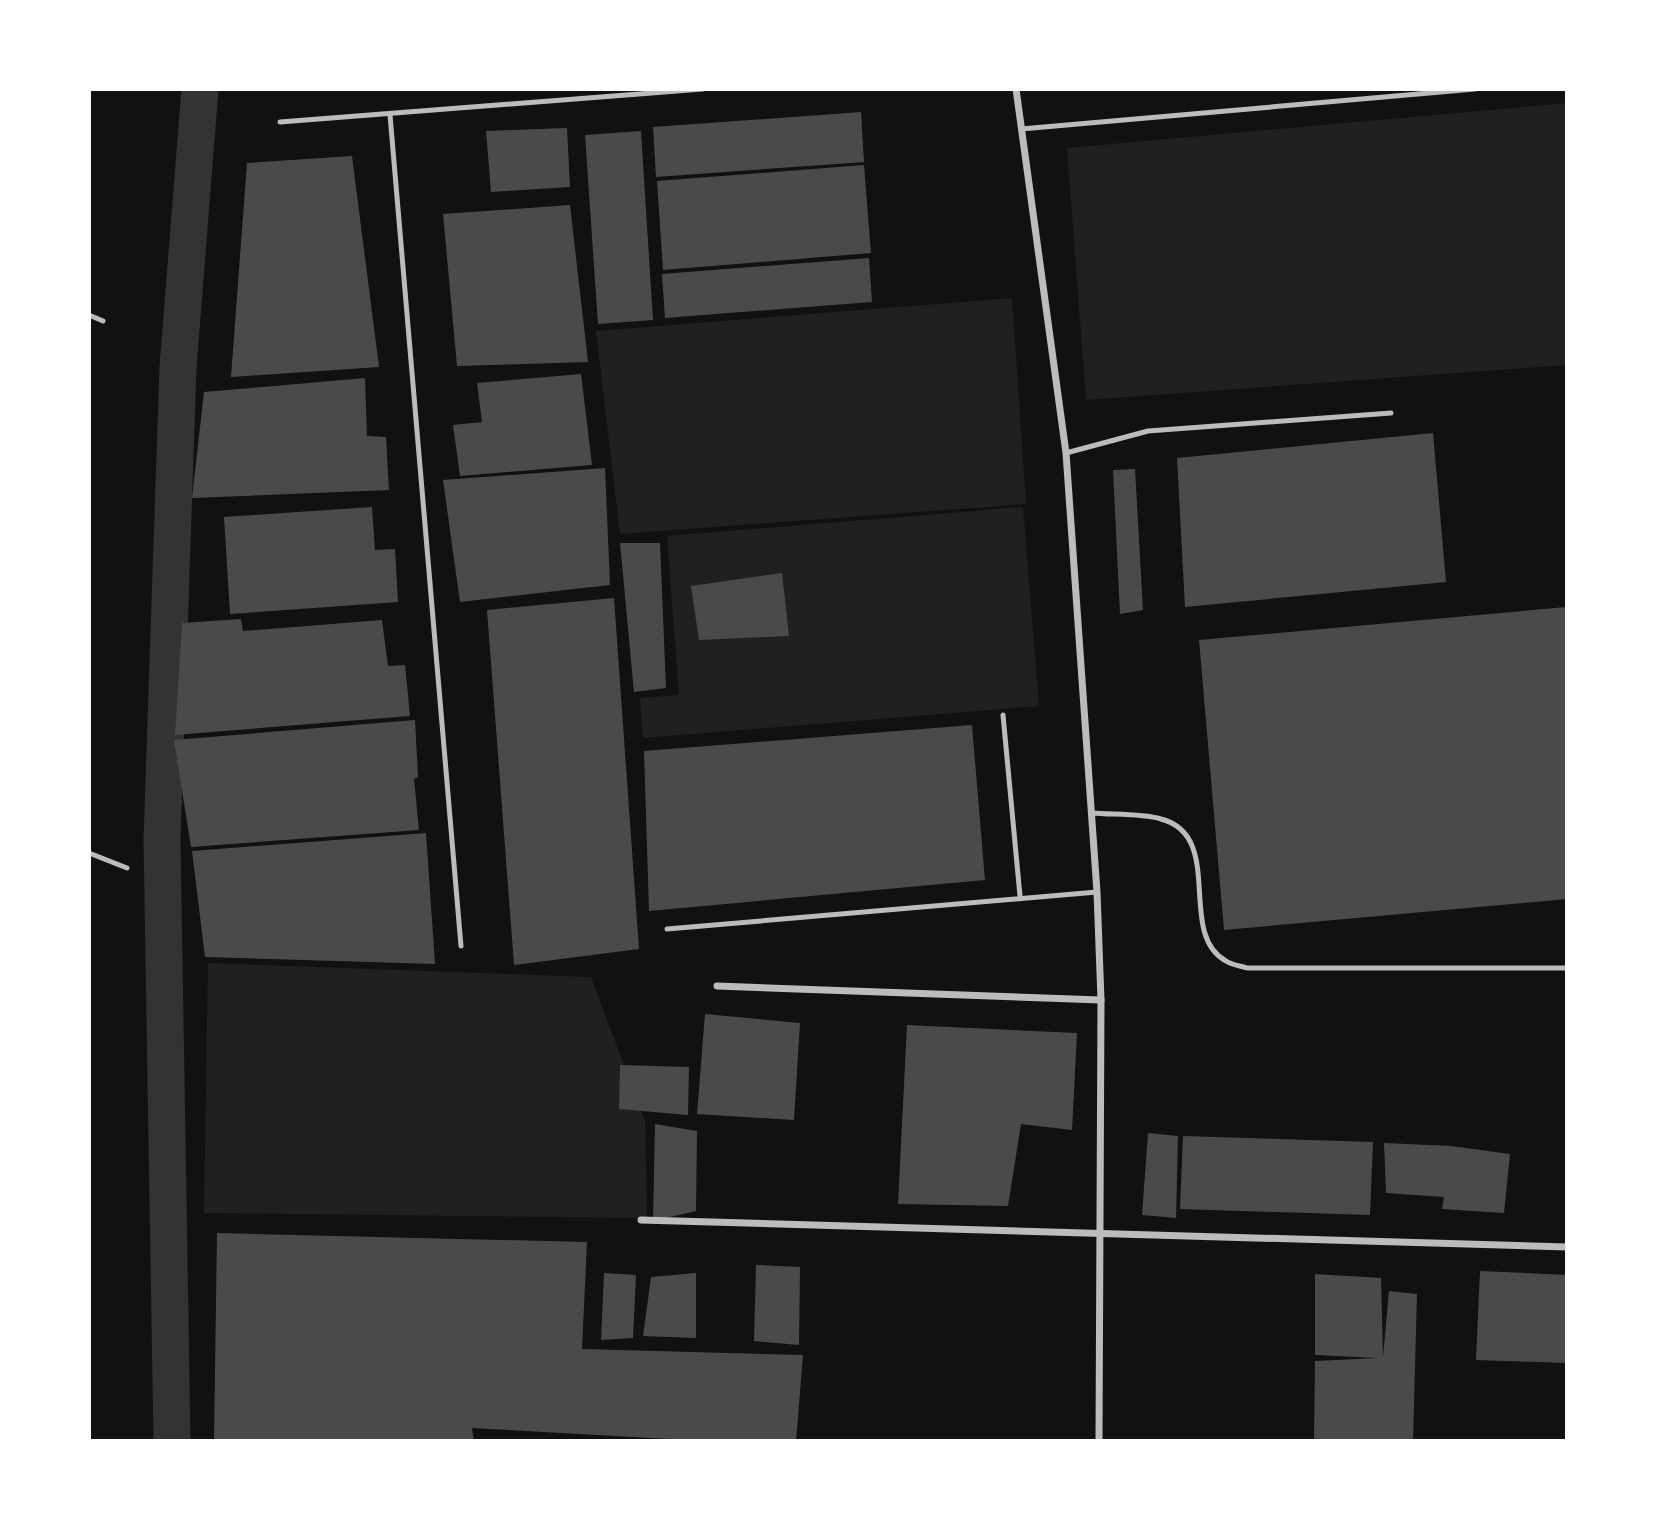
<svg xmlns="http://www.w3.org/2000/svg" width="1656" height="1530" font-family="'Titillium Web',sans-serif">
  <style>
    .green { fill: #202020 }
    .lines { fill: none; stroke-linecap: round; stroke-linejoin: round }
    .canal { stroke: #333; stroke-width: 37 }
    .building { fill: #4a4a4a }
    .service { stroke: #bcbcbc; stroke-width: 5 }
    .minor { stroke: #bcbcbc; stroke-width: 7 }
  </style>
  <rect width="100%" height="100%" fill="#111"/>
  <!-- green -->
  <g class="green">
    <path d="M1567,103V365L1086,400L1067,148Z"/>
    <path d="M1012,298L1026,504L620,534L596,331Z"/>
    <path d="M1023,507L1039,706L643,738L640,698L679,695L667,536Z"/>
    <path d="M208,963L591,977L645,1121L647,1218L204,1213Z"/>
  </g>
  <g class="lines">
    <!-- canal -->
    <path class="canal" d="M172,1441L162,839L178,367L200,89"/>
  </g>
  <!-- building -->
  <g class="building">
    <path d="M861,112L864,162L656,177L653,127Z"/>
    <path d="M567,128L570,187L491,192L486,131Z"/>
    <path d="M641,131L653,320L598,324L585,135Z"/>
    <path d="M352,156L379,367L231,377L247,163Z"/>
    <path d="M864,165L871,253L663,270L657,181Z"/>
    <path d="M570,205L588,362L457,366L443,214Z"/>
    <path d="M869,258L872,302L665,318L662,274Z"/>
    <path d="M581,374L592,465L460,476L453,425L482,422L477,383Z"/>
    <path d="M365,378L367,436L386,437L389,490L192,498L204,392Z"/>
    <path d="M1433,433L1446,582L1185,607L1177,458Z"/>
    <path d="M605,468L610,585L460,602L443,480Z"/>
    <path d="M1135,469L1143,610L1120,614L1113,470Z"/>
    <path d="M372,507L375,550L395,549L398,602L230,614L224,517Z"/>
    <path d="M620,543H660L666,688L634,692Z"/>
    <path d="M782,573L789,636L699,640L691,586Z"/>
    <path d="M614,598L639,949L514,965L487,610Z"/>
    <path d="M1567,607V899L1224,930L1199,640Z"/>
    <path d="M241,619L243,631L382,620L388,666L405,665L410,716L175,735L182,623Z"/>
    <path d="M415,720L418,777L414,779L419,830L191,847L174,740Z"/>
    <path d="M972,725L985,880L649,911L644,751Z"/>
    <path d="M426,833L435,964L205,957L192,851Z"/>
    <path d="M705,1014L800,1023L794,1120L697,1114Z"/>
    <path d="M907,1025L1077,1033L1072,1130L1021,1124L1008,1206L898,1204Z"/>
    <path d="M620,1065L689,1067L688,1115L619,1109Z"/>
    <path d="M655,1124L697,1131L696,1211L653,1221Z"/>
    <path d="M1148,1133L1178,1136L1176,1218L1142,1215Z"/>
    <path d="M1183,1136L1373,1142L1370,1215L1180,1209Z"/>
    <path d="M1384,1143L1451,1146L1510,1154L1504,1213L1442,1209L1444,1197L1386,1193Z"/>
    <path d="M217,1233L587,1242L582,1349L803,1355L796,1441H705L472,1428L474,1441H214Z"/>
    <path d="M756,1265L800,1267L799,1345L754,1341Z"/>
    <path d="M1480,1271L1567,1275V1363L1476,1360Z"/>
    <path d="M604,1273L636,1275L633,1338L601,1340Z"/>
    <path d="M696,1273V1338L643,1336L651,1277Z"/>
    <path d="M1315,1274L1381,1278L1383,1357L1389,1291L1417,1294L1413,1441H1314L1315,1361L1378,1358L1315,1355Z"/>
  </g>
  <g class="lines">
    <!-- service -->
    <g class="service">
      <path d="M390,115L461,946"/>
      <path d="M280,122L703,89"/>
      <path d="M1021,129L1475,89"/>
      <path d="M89,315L103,321"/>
      <path d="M1066,453L1148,431L1391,413"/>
      <path d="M1003,715L1020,896"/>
      <path d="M1091,813C1113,815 1140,813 1161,819C1226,836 1176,934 1226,961C1232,965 1241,966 1247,968H1567"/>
      <path d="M89,853L127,868"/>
      <path d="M667,929L1097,892"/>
    </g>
    <!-- minor -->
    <g class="minor">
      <path d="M1016,89L1066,453L1097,892L1101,1000L1099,1441"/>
      <path d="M717,986L1101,1000"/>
      <path d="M641,1220L1567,1247"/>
    </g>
  </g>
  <!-- border -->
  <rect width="1656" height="1530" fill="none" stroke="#ffffff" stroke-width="182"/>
</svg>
